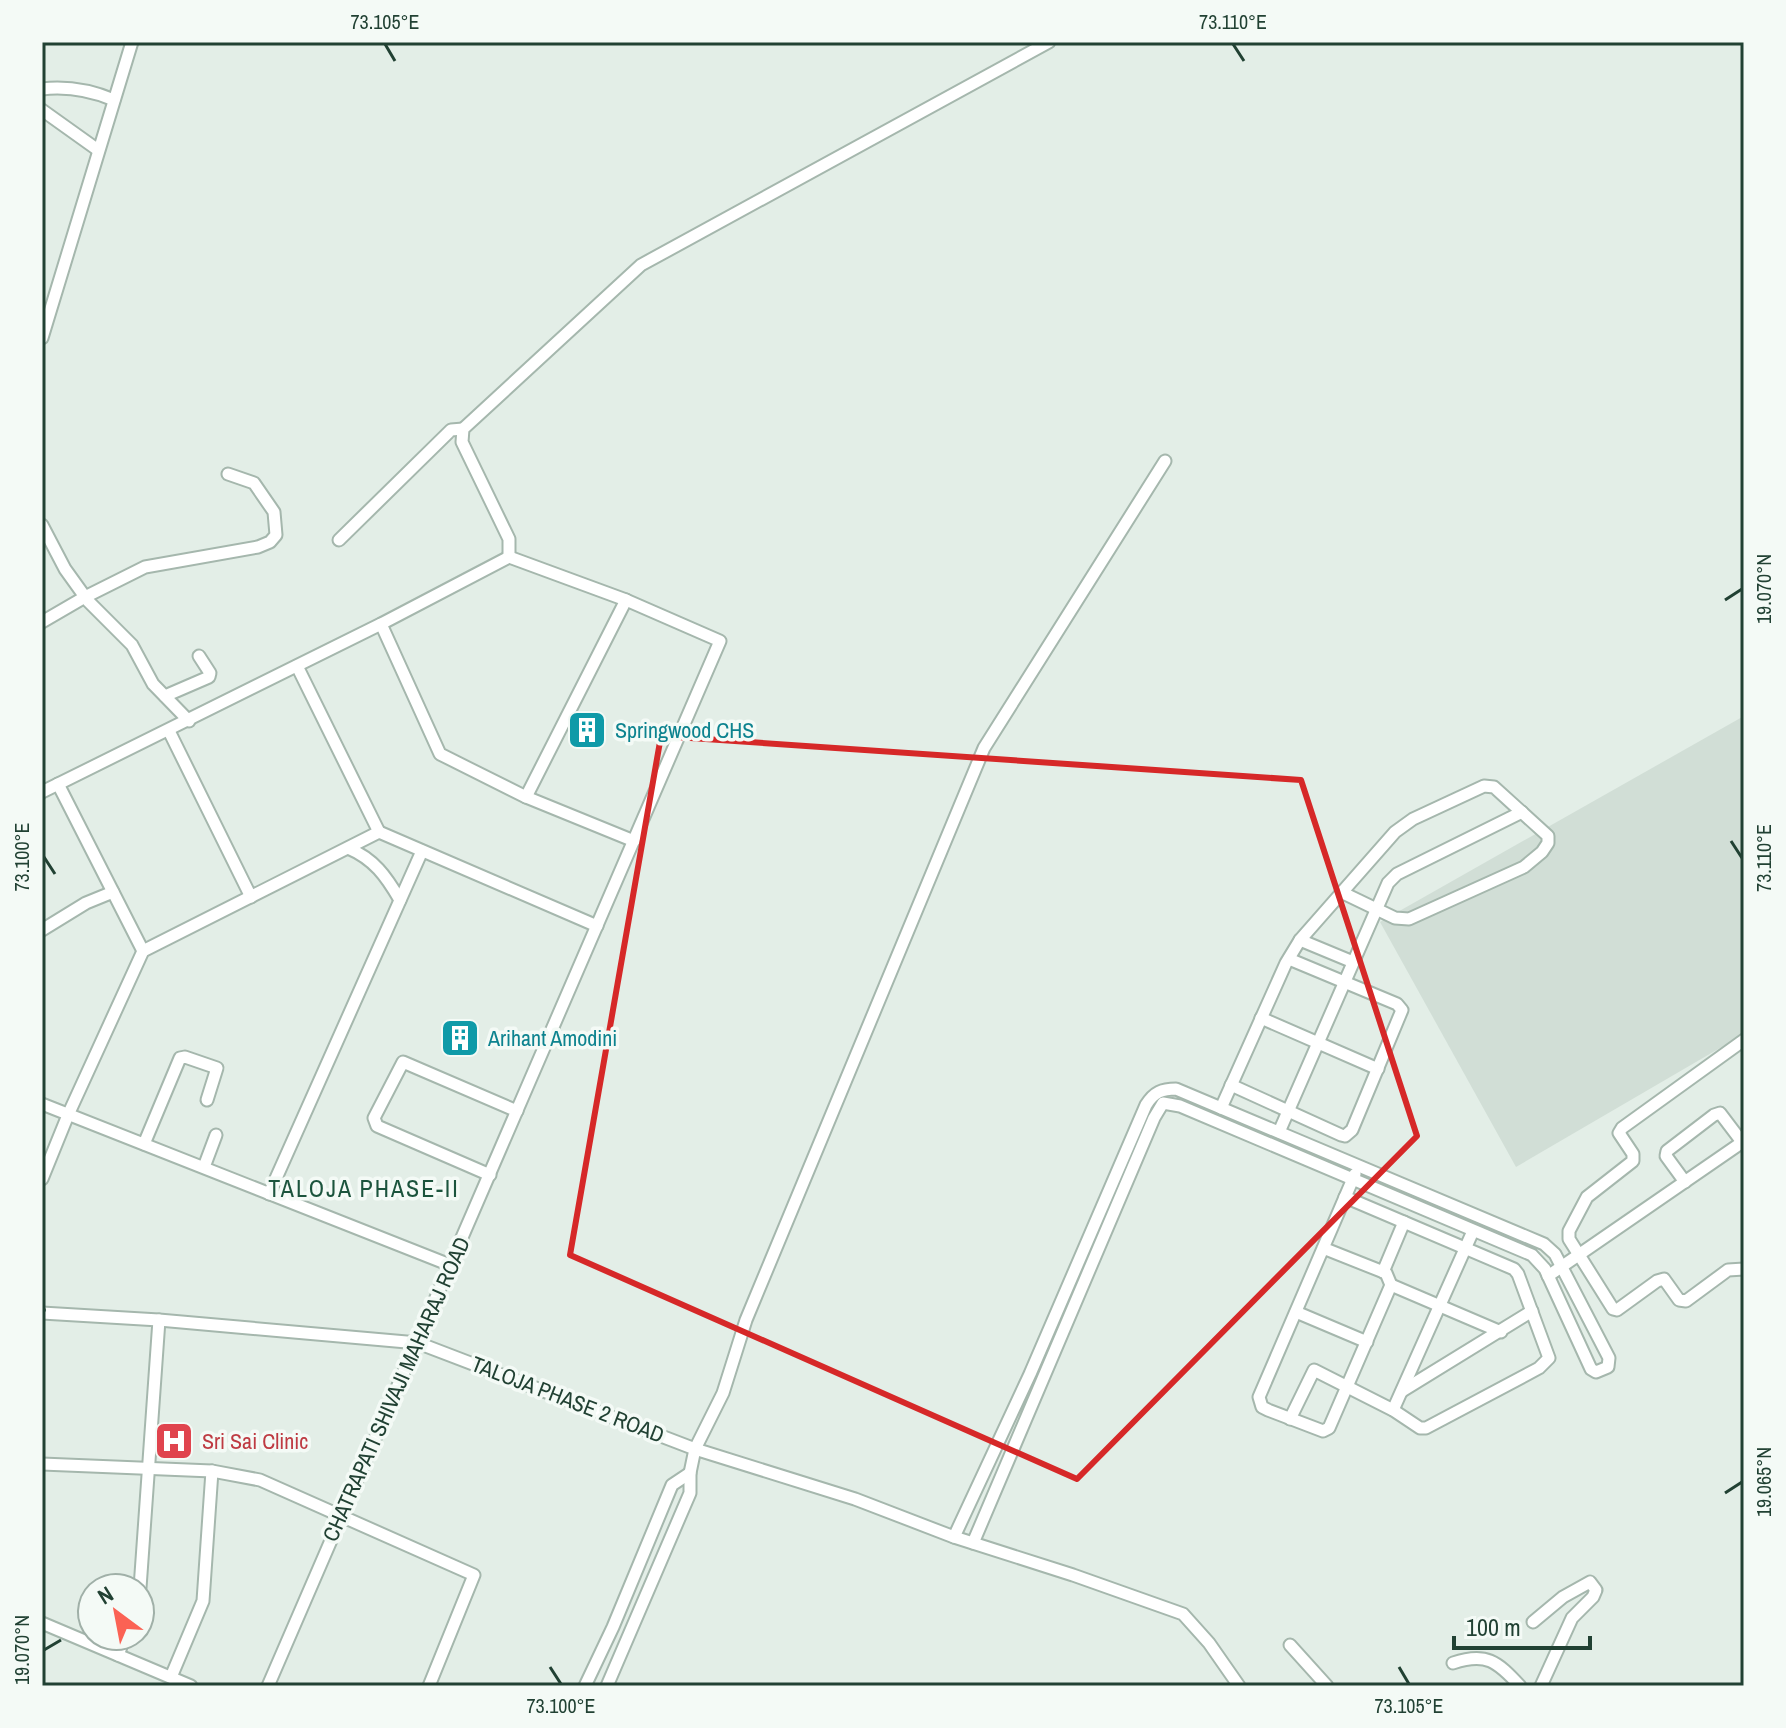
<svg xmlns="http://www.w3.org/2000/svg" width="1786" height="1728" font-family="'Archivo Narrow',sans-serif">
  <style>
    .built { fill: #d1ded6 }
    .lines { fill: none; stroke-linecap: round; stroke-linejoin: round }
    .minor-casing { stroke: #a5b7ad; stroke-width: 15 }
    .minor { stroke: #fff; stroke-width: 11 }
    .rail { stroke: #5c7c6e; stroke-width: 3; stroke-dasharray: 16 8; stroke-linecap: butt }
    .marked { fill: none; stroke: #d62828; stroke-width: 6; stroke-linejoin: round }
    .ticks { fill: none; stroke: #214133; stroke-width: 3 }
    .labels { text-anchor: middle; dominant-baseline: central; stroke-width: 7; stroke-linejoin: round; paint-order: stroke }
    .culture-label { font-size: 22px; fill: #0d838f; stroke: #f4faf6; text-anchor: start }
    .street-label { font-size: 22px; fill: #214133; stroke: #f4faf6 }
    .health-label { font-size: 22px; fill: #be3a42; stroke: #f4faf6; text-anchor: start }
    .neighbourhood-label { font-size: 24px; letter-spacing: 2px; fill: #1c543d; stroke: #f4faf6 }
    .neatline { fill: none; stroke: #214133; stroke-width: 3 }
    .ticks-label { font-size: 20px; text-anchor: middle; fill: #214133 }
  </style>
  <rect width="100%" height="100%" fill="#e3eee7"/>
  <!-- built -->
  <path class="built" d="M1744,716V1034L1516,1167L1380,922Z"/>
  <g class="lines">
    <!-- minor casing -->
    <g class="minor-casing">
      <g id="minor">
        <path d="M42,89C68,86 90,90 114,100"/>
        <path d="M42,110L98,150"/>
        <path d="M42,338L132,42"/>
        <path d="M1165,461L984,748L746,1320L723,1393L695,1449L855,1499L954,1537L1073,1575L1183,1614L1209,1643L1239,1686"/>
        <path d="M42,525L65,569L88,601L132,645L153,684L189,721"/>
        <path d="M339,540L451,430L463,429"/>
        <path d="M509,557V539L462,442L463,429L641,265L1049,42"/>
        <path d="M42,622L85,597L145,567L258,547L270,542L276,535L274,512L254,483L228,474"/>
        <path d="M381,624L440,754L526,797L634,841"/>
        <path d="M297,666L379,832"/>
        <path d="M165,696L209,677L210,673L199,656"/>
        <path d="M169,731L251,897"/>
        <path d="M58,784L143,951"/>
        <path d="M42,792L381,624L509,557"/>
        <path d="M526,797L626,600"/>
        <path d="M348,848C374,859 386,876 400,900"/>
        <path d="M42,930L86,903L113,892"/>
        <path d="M1300,940L1353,962"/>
        <path d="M1261,1018L1378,1069"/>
        <path d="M1744,1040L1622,1128L1619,1133L1633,1154V1161L1587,1197L1569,1231V1239L1613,1309L1617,1310L1657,1281L1664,1279L1679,1300L1686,1301L1728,1270L1744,1269"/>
        <path d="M1231,1085L1341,1135L1345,1136L1352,1130L1402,1010L1397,1004L1289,959"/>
        <path d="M42,1104L450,1265"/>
        <path d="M1221,1108L1286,963L1300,940L1395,832L1413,819L1484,786L1494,787L1548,836V843L1542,852L1524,867L1409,919L1395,918L1341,892"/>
        <path d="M1279,1132L1388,883L1397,874L1522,812"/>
        <path d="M144,1144L180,1058L185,1057L217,1068L207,1100"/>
        <path d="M204,1167L216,1135"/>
        <path d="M490,1175L377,1126L374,1118L403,1062L517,1111"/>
        <path d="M42,1179L68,1115L143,951L379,832L597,926"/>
        <path d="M1685,1182L1666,1156L1667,1151L1714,1115L1720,1113L1742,1142"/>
        <path d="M269,1194L422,851"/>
        <path d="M1323,1248L1386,1273L1391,1285L1329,1428L1323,1431L1268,1410L1262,1407L1259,1397L1355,1174"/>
        <path d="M1383,1272L1404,1222"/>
        <path d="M1548,1276L1744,1141"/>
        <path d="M1391,1285L1501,1332"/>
        <path d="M1296,1312L1367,1342"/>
        <path d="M42,1313L159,1320L418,1343L695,1449L690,1473V1493L607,1686"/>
        <path d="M1402,1391L1532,1311"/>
        <path d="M1393,1410L1473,1231"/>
        <path d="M1290,1419L1314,1370L1393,1410L1420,1428H1426L1539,1368L1549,1358L1518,1274L1514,1269L1345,1197"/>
        <path d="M42,1464L212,1471L260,1480L474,1575L429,1686"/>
        <path d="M954,1537L1030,1374L1146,1105C1154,1092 1162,1089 1176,1089L1544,1244L1555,1254L1609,1358L1608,1367L1596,1372L1591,1369L1545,1269L1532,1255L1180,1106L1163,1103L1154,1118L973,1543"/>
        <path d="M140,1588L159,1320"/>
        <path d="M1533,1622L1563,1597L1590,1582L1596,1590L1593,1597L1572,1618L1541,1686"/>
        <path d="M42,1623L191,1686"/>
        <path d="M1290,1645L1327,1686"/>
        <path d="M118,1655L125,1636"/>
        <path d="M1453,1663C1486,1652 1497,1661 1520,1686"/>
        <path d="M171,1677L203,1601L212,1471"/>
        <path d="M268,1686L720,641L626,600L509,557"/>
        <path d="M585,1686L613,1627L672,1485L690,1473"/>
      </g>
    </g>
    <!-- minor -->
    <use href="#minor" class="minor"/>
    <!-- rail -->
    <path class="rail" d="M42,1310H46"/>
  </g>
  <!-- marked area -->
  <path class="marked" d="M661,736L1301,780L1417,1136L1077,1479L570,1255Z"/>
  <!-- ticks -->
  <path class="ticks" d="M385,44L395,61M1233,44L1244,61M1725,600L1742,589M1731,841L1742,858M44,857L55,874M1725,1493L1742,1482M44,1650L61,1640M550,1667L561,1684M1399,1667L1409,1684"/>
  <!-- icons -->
  <defs>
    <g id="building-square" transform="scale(2)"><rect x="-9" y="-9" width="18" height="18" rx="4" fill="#0f9aa8" stroke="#f4faf6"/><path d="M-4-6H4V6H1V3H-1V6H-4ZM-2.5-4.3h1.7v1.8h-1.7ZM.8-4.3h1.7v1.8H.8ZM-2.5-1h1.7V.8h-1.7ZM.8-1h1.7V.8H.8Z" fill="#fff"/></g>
    <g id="hospital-square" transform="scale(2)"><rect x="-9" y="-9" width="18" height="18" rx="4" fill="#e0444e" stroke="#f4faf6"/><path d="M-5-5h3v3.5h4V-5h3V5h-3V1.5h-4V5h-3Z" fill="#fff"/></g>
  </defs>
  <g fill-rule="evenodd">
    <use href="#building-square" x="587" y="730"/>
    <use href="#building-square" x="460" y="1038"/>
    <use href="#hospital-square" x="174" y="1441"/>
  </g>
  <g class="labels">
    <!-- culture labels -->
    <g class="culture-label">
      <text x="615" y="730">Springwood CHS</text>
      <text x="488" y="1038">Arihant Amodini</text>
    </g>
    <!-- street labels -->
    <g class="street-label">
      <text transform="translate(396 1389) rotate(-66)">CHATRAPATI SHIVAJI MAHARAJ ROAD</text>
      <text transform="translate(568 1399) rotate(21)">TALOJA PHASE 2 ROAD</text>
    </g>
    <!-- health labels -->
    <g class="health-label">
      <text x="202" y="1441">Sri Sai Clinic</text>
    </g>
    <!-- neighbourhood labels -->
    <g class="neighbourhood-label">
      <text x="364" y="1188">TALOJA PHASE-II</text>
    </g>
  </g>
  <!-- border -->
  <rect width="1786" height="1728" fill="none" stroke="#f4faf6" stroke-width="88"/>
  <!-- north arrow -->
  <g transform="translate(116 1612) rotate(328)"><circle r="38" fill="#f4faf6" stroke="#a0b0a8" stroke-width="2"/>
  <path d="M0-6L14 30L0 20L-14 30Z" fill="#fb6254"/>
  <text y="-12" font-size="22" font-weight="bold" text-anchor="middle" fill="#214133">N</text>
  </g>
  <!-- scale -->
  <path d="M1454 1636v12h136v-12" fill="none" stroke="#214133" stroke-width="4"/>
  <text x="1466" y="1636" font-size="24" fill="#214133" stroke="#f4faf6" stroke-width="6" paint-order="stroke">100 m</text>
  <rect x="44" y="44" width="1698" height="1640" class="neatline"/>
  <g class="ticks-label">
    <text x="385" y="29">73.105°E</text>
    <text x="1233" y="29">73.110°E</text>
    <text transform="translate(1764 589) rotate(-90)" y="7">19.070°N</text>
    <text transform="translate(22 857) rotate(-90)" y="7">73.100°E</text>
    <text transform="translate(1764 858) rotate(-90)" y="7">73.110°E</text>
    <text transform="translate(1764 1482) rotate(-90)" y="7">19.065°N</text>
    <text transform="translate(22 1650) rotate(-90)" y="7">19.070°N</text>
    <text x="561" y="1713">73.100°E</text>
    <text x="1409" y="1713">73.105°E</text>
  </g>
</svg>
